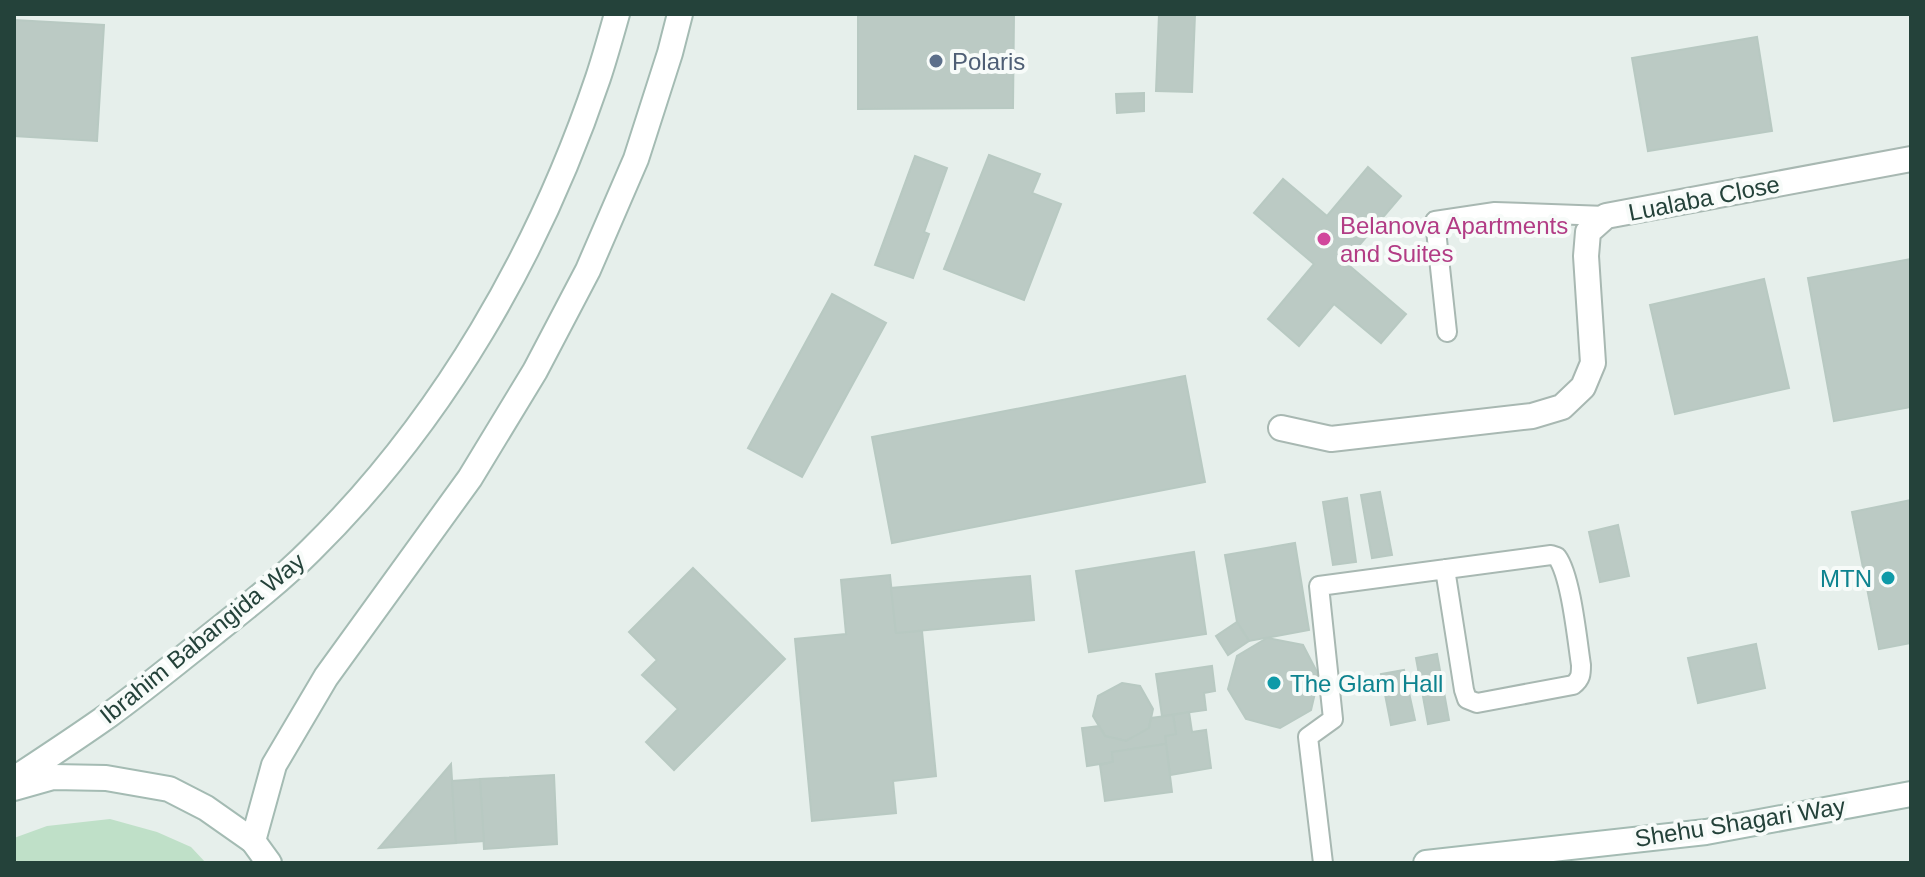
<svg xmlns="http://www.w3.org/2000/svg" width="1925" height="877" font-family="Arial,sans-serif">
  <style>
    .green { fill: #bfe0c8 }
    .building { fill: #bbcac4; stroke: #b8c9c2; stroke-width: 2 }
    .lines { fill: none; stroke-linecap: round; stroke-linejoin: round }
    .service-casing { stroke: #a8b8b2; stroke-width: 22 }
    .minor-casing { stroke: #a8b8b2; stroke-width: 28 }
    .secondary-casing { stroke: #a4bbb3; stroke-width: 28 }
    .service { stroke: #fff; stroke-width: 18 }
    .minor { stroke: #fff; stroke-width: 24 }
    .secondary { stroke: #fff; stroke-width: 24 }
    .service-dot { fill: #5c6f8a; stroke: #f7fbf9; stroke-width: 3 }
    .hotel-dot { fill: #d1479c; stroke: #f7fbf9; stroke-width: 3 }
    .culture-dot { fill: #0f9aa8; stroke: #f7fbf9; stroke-width: 3 }
    .labels { text-anchor: middle; dominant-baseline: central; stroke-width: 8; stroke-linejoin: round; paint-order: stroke }
    .service-label { font-size: 24px; fill: #4e5e75; stroke: #f7fbf9; text-anchor: start }
    .street-label { font-size: 24px; fill: #24423a; stroke: #f7fbf9 }
    .hotel-label { font-size: 24px; fill: #b23c85; stroke: #f7fbf9; text-anchor: start }
    .culture-label { font-size: 24px; fill: #0d838f; stroke: #f7fbf9; text-anchor: end }
  </style>
  <rect width="100%" height="100%" fill="#e6efeb"/>
  <!-- green -->
  <path class="green" d="M110,819L157,832L191,847L206,863H14V838L47,826Z"/>
  <!-- building -->
  <g class="building">
    <path d="M858,14H1014L1013,108L858,109Z"/>
    <path d="M1159,14H1195L1192,92L1156,91Z"/>
    <path d="M14,20L104,25L97,141L14,136Z"/>
    <path d="M1757,37L1772,131L1648,151L1632,58Z"/>
    <path d="M1144,93V111L1117,113L1116,94Z"/>
    <path d="M989,155L1040,174L1032,193L1061,204L1024,300L944,269Z"/>
    <path d="M915,156L947,168L924,232L929,234L913,278L875,265Z"/>
    <path d="M1368,167L1401,196L1345,262L1406,314L1381,343L1334,304L1299,346L1268,319L1314,264L1254,213L1283,179L1327,216Z"/>
    <path d="M1911,259V407L1834,421L1808,278Z"/>
    <path d="M1764,279L1789,388L1675,414L1650,305Z"/>
    <path d="M832,294L886,323L802,477L748,448Z"/>
    <path d="M1185,376L1205,482L892,543L872,437Z"/>
    <path d="M1380,492L1392,555L1372,558L1361,495Z"/>
    <path d="M1347,498L1356,562L1333,565L1323,502Z"/>
    <path d="M1911,500V643L1879,649L1852,512Z"/>
    <path d="M1618,525L1629,576L1600,582L1589,532Z"/>
    <path d="M1295,543L1309,630L1249,641L1237,622L1225,555Z"/>
    <path d="M1194,552L1206,634L1089,652L1076,571Z"/>
    <path d="M693,568L785,659L674,770L646,742L678,709L642,675L657,660L629,632Z"/>
    <path d="M890,575L896,633L922,631L936,776L893,781L896,813L812,821L795,639L846,634L841,580Z"/>
    <path d="M1030,576L1034,620L896,633L891,588Z"/>
    <path d="M1237,622L1249,641L1228,655L1216,636Z"/>
    <path d="M1267,638L1303,645L1319,676L1311,710L1280,728L1246,719L1228,689L1237,656Z"/>
    <path d="M1756,644L1765,688L1698,703L1688,658Z"/>
    <path d="M1437,654L1449,720L1428,724L1416,658Z"/>
    <path d="M1212,666L1215,691L1204,693L1206,710L1162,716L1156,674Z"/>
    <path d="M1404,670L1415,720L1391,725L1381,674Z"/>
    <path d="M1122,683L1140,686L1153,709L1149,728L1126,741L1105,736L1093,716L1098,696Z"/>
    <path d="M1189,712L1192,732L1206,730L1211,768L1170,775L1165,736L1176,734L1173,715Z"/>
    <path d="M1173,715L1176,734L1165,736L1166,744L1112,752L1113,762L1087,766L1082,728L1099,726L1105,736L1126,741L1149,728L1151,718Z"/>
    <path d="M1166,744L1172,792L1105,801L1100,765L1113,762L1112,752Z"/>
    <path d="M451,764L456,843L379,848Z"/>
    <path d="M554,775L557,844L484,849L480,779Z"/>
    <path d="M480,779L484,841L456,843L452,781Z"/>
  </g>
  <g class="lines">
    <!-- service casing -->
    <g class="service-casing">
      <g id="service">
        <path d="M1447,332L1435,221L1495,212L1606,216"/>
        <path d="M1323,863L1308,737L1333,719L1319,586L1551,555L1557,557C1571,576 1577,639 1581,665C1581,674 1581,679 1573,685L1477,703L1467,699L1464,690L1445,569"/>
      </g>
    </g>
    <!-- minor casing -->
    <g class="minor-casing">
      <path id="minor" d="M1281,428L1331,439L1532,416L1562,407L1583,387L1593,363L1586,256L1588,232L1606,216L1911,159"/>
    </g>
    <!-- secondary casing -->
    <g class="secondary-casing">
      <g id="secondary">
        <path d="M14,779C46,758 78,737 109,715C145,689 180,660 214,633C248,606 281,580 311,550C443,420 539,253 598,78C605,57 611,35 617,14"/>
        <path d="M14,788L53,777L106,778L169,789L206,808L253,841L269,863"/>
        <path d="M253,841L274,765L326,677L470,478L535,371L588,270L636,159L670,53L680,14"/>
        <path d="M1426,863L1706,832L1911,794"/>
      </g>
    </g>
    <!-- service -->
    <use href="#service" class="service"/>
    <!-- minor -->
    <use href="#minor" class="minor"/>
    <!-- secondary -->
    <use href="#secondary" class="secondary"/>
  </g>
  <!-- markers -->
  <circle class="service-dot" cx="936" cy="61" r="8"/>
  <circle class="hotel-dot" cx="1324" cy="239" r="8"/>
  <g class="culture-dot">
    <circle cx="1888" cy="578" r="8"/>
    <circle cx="1274" cy="683" r="8"/>
  </g>
  <g class="labels">
    <!-- service labels -->
    <g class="service-label">
      <text x="952" y="61">Polaris</text>
    </g>
    <!-- street labels -->
    <g class="street-label">
      <text transform="translate(1704 198) rotate(-11)">Lualaba Close</text>
      <text transform="translate(202 638) rotate(-39)">Ibrahim Babangida Way</text>
      <text transform="translate(1740 822) rotate(-9)">Shehu Shagari Way</text>
    </g>
    <!-- hotel labels -->
    <g class="hotel-label">
      <text x="1340" y="225">Belanova Apartments<tspan x="1340" dy="28">and Suites</tspan></text>
    </g>
    <!-- culture labels -->
    <g class="culture-label">
      <text x="1872" y="578">MTN</text>
      <text x="1290" y="683" text-anchor="start">The Glam Hall</text>
    </g>
  </g>
  <!-- border -->
  <rect width="1925" height="877" fill="none" stroke="#24423a" stroke-width="32"/>
</svg>
